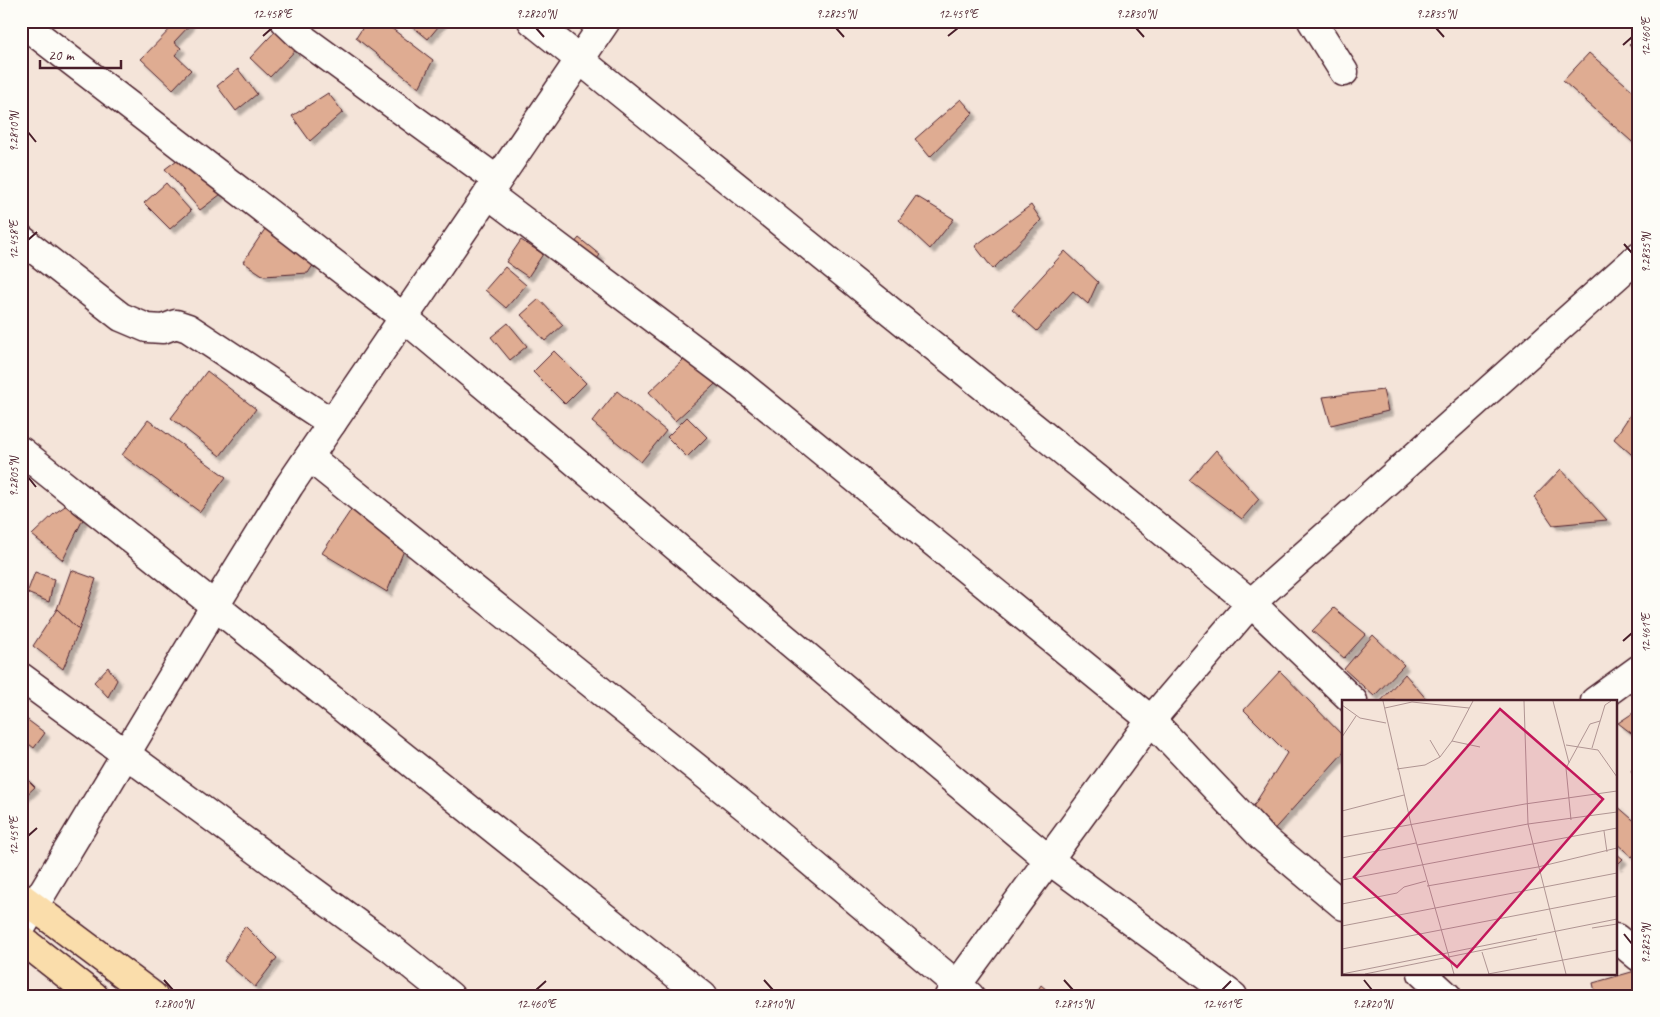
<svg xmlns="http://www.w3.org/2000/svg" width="1660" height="1017" font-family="Caveat,sans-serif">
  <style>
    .building { fill: #dfac92; stroke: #4a1f2b; filter: url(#shadow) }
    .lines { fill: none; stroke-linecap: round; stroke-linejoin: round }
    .minor-casing { stroke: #4a1f2b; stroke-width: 31 }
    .secondary-casing { stroke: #4a1f2b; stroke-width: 31 }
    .primary-casing { stroke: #4a1f2b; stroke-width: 31 }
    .minor { stroke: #fdfcf7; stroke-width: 28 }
    .secondary { stroke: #fdfcf7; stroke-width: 28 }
    .primary { stroke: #faddab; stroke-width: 28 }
    .ticks { fill: none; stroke: #4a1f2b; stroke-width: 2 }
    .inset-road { fill: none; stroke: #b09593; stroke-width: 1 }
    .view { fill: #c2185b; fill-opacity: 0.15; stroke: #c2185b; stroke-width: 2.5 }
    .inset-edge { fill: none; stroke: #4a1f2b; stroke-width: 2.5 }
    .neatline { fill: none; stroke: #4a1f2b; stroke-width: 2 }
    .ticks-label { font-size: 12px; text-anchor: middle; fill: #4a1f2b }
  </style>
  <defs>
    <filter id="shadow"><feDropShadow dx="4.5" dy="4.5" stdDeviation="1" flood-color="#0004"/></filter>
  </defs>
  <rect width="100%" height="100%" fill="#f4e4d9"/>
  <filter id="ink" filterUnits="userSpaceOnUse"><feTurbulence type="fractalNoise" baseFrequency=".02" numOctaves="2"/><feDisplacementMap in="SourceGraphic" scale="10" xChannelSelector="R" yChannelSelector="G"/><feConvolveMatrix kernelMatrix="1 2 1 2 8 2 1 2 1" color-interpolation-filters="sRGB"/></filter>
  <g filter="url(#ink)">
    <!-- building -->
    <g class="building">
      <path d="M178,21H187L190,25L174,42L181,48L175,55L191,70L173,89L141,59Z"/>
      <path d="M285,21L305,40L270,77L250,58Z"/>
      <path d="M367,21H382L433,60L419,88L356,38Z"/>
      <path d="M406,21H443L428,39Z"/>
      <path d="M1639,36V56L1629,45Z"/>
      <path d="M1589,53L1639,96V148L1563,81Z"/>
      <path d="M238,69L257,94L236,111L217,86Z"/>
      <path d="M328,93L343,112L310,141L292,116Z"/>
      <path d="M961,99L973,113L930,157L915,139Z"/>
      <path d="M177,160L233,185L200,210L165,169Z"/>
      <path d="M166,183L191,211L170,229L144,203Z"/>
      <path d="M916,196L954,219L930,249L899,220Z"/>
      <path d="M1031,205L1041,220L993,269L975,246Z"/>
      <path d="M271,220L321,253L308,273L264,276L243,262Z"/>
      <path d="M579,238L600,255L582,277L561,259Z"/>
      <path d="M521,240L543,254L528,277L506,262Z"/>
      <path d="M1065,251L1098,282L1088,304L1073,291L1037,331L1012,309Z"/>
      <path d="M505,267L526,285L506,308L485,290Z"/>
      <path d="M539,299L563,325L545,341L521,315Z"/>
      <path d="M508,323L527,346L510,360L491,337Z"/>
      <path d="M698,346L725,375L675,421L649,392Z"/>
      <path d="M554,351L586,383L565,404L533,372Z"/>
      <path d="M207,371L256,409L220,456L171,418Z"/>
      <path d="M1383,390L1388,411L1331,425L1323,397Z"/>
      <path d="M617,391L666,431L641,462L592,422Z"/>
      <path d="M1632,412L1639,418V461L1614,439Z"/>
      <path d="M687,417L707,437L687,457L667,437Z"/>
      <path d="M148,420L226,477L200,512L122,455Z"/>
      <path d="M1216,450L1259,499L1242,519L1189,480Z"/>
      <path d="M1561,469L1607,520L1553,525L1534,497Z"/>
      <path d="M359,498L409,538L387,592L322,553Z"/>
      <path d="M74,500L90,505L63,560L32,535L55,513Z"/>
      <path d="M71,570L96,579L79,630L57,609Z"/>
      <path d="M35,572L54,579L49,602L27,593Z"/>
      <path d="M1334,608L1366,634L1344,658L1312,631Z"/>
      <path d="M57,609L79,630L63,669L33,646Z"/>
      <path d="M1373,635L1404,665L1374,696L1344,669Z"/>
      <path d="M108,667L117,680L108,697L94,682Z"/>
      <path d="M1280,671L1344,737V752L1269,835L1249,813L1287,753L1244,710Z"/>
      <path d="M1405,674L1428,701H1381Z"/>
      <path d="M1639,709V739L1618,723Z"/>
      <path d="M21,715L45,733L34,748L21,738Z"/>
      <path d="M1639,762V777L1631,771Z"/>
      <path d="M21,773L35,787L22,799L21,797Z"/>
      <path d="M1616,805L1639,825V849L1632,857L1616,843V835L1620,830L1616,827Z"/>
      <path d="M1616,853L1623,859L1616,866Z"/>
      <path d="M245,926L277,958L255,987L224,961Z"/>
      <path d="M1635,971L1639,983V996H1596L1593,983Z"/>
      <path d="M1041,985L1054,996H1034Z"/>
    </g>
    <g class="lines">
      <!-- minor casing -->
      <g class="minor-casing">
        <g id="minor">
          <path d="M285,21L305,40L497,180"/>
          <path d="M532,21L1251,603L1353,701"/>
          <path d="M1312,21L1344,72"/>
          <path d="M21,22L403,317L1049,860L1233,996"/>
          <path d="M488,194L740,384L1151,720L1262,837L1344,906"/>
          <path d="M21,239L121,317L147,328L163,329L176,324L188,328L332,423"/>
          <path d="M21,451L703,996"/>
          <path d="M309,457L748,809L970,996"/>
          <path d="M21,677L393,950L450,996"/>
          <path d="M1595,701L1639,669"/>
          <path d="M1616,938L1639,957"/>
          <path d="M1422,973L1447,996"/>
          <path d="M949,996L1151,720L1251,603L1639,256"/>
        </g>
      </g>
      <!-- secondary casing -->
      <g class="secondary-casing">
        <path id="secondary" d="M21,928L216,604L289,486L606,21"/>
      </g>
      <!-- primary casing -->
      <g class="primary-casing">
        <g id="primary">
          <path d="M21,897L153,996"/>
          <path d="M21,939L94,996"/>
        </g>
      </g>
      <!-- minor -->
      <use href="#minor" class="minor"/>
      <!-- secondary -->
      <use href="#secondary" class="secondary"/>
      <!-- primary -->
      <use href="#primary" class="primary"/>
    </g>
  </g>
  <!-- ticks -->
  <path class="ticks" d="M536,28L544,37M836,28L844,37M1136,28L1144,37M1436,28L1444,37M263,36L272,28M948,36L958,28M1623,45L1632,37M28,132L36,142M28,240L37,232M1624,244L1632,253M28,477L36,487M1623,641L1632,633M28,836L37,828M1624,934L1632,944M164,980L173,990M764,980L773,990M1064,980L1073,990M1364,980L1372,990M536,990L546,981M1222,990L1231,981"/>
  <!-- overview -->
  <g transform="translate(1342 700)">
    <rect width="275" height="275" fill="#f4e4d9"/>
    <path class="inset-road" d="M41,1L69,124L112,274M182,1L186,124L224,274M211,1L227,63M0,5L18,18L44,23M43,8L70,2L127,8M0,37L14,16M88,40L98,57M110,41L138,47M224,45L256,50L275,77M250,48L263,5L269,1M55,69L83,65L98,57L110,41L131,1M0,111L62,95M229,120L224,68L248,24L258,21M262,131L265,152M0,137L183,104L275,91M75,145L186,124L275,112M0,158L74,143M0,180L275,128M85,186L196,167L275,148M0,204L55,193L62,187L84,181M0,226L275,173M250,228L275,224M0,249L275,196M140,252L147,274M0,274L275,219M23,274L195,239M146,274L275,250"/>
    <path class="view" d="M158,9L261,99L115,267L12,177Z"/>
    <rect width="275" height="275" class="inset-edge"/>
  </g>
  <!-- margin -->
  <rect width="1660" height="1017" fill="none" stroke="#fdfcf7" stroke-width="55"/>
  <!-- scale -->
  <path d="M40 60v8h81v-8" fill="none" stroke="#4a1f2b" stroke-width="2.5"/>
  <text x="48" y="60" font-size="15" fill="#4a1f2b" stroke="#fdfcf7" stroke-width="4" paint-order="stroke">20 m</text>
  <rect x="28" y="28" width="1604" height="962" class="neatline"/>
  <g class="ticks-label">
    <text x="272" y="18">12.458°E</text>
    <text x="536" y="18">9.2820°N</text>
    <text x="836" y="18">9.2825°N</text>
    <text x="958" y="18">12.459°E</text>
    <text x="1136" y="18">9.2830°N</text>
    <text x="1436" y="18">9.2835°N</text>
    <text transform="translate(1646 37) rotate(-90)" y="4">12.460°E</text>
    <text transform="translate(14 132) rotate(-90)" y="4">9.2810°N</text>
    <text transform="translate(14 240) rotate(-90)" y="4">12.458°E</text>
    <text transform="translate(1646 253) rotate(-90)" y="4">9.2835°N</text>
    <text transform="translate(14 477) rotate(-90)" y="4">9.2805°N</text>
    <text transform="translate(1646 633) rotate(-90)" y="4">12.461°E</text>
    <text transform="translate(14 836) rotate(-90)" y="4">12.459°E</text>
    <text transform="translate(1646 944) rotate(-90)" y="4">9.2825°N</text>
    <text x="173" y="1008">9.2800°N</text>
    <text x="536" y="1008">12.460°E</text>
    <text x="773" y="1008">9.2810°N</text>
    <text x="1073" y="1008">9.2815°N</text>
    <text x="1222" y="1008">12.461°E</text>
    <text x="1372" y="1008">9.2820°N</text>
  </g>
</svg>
